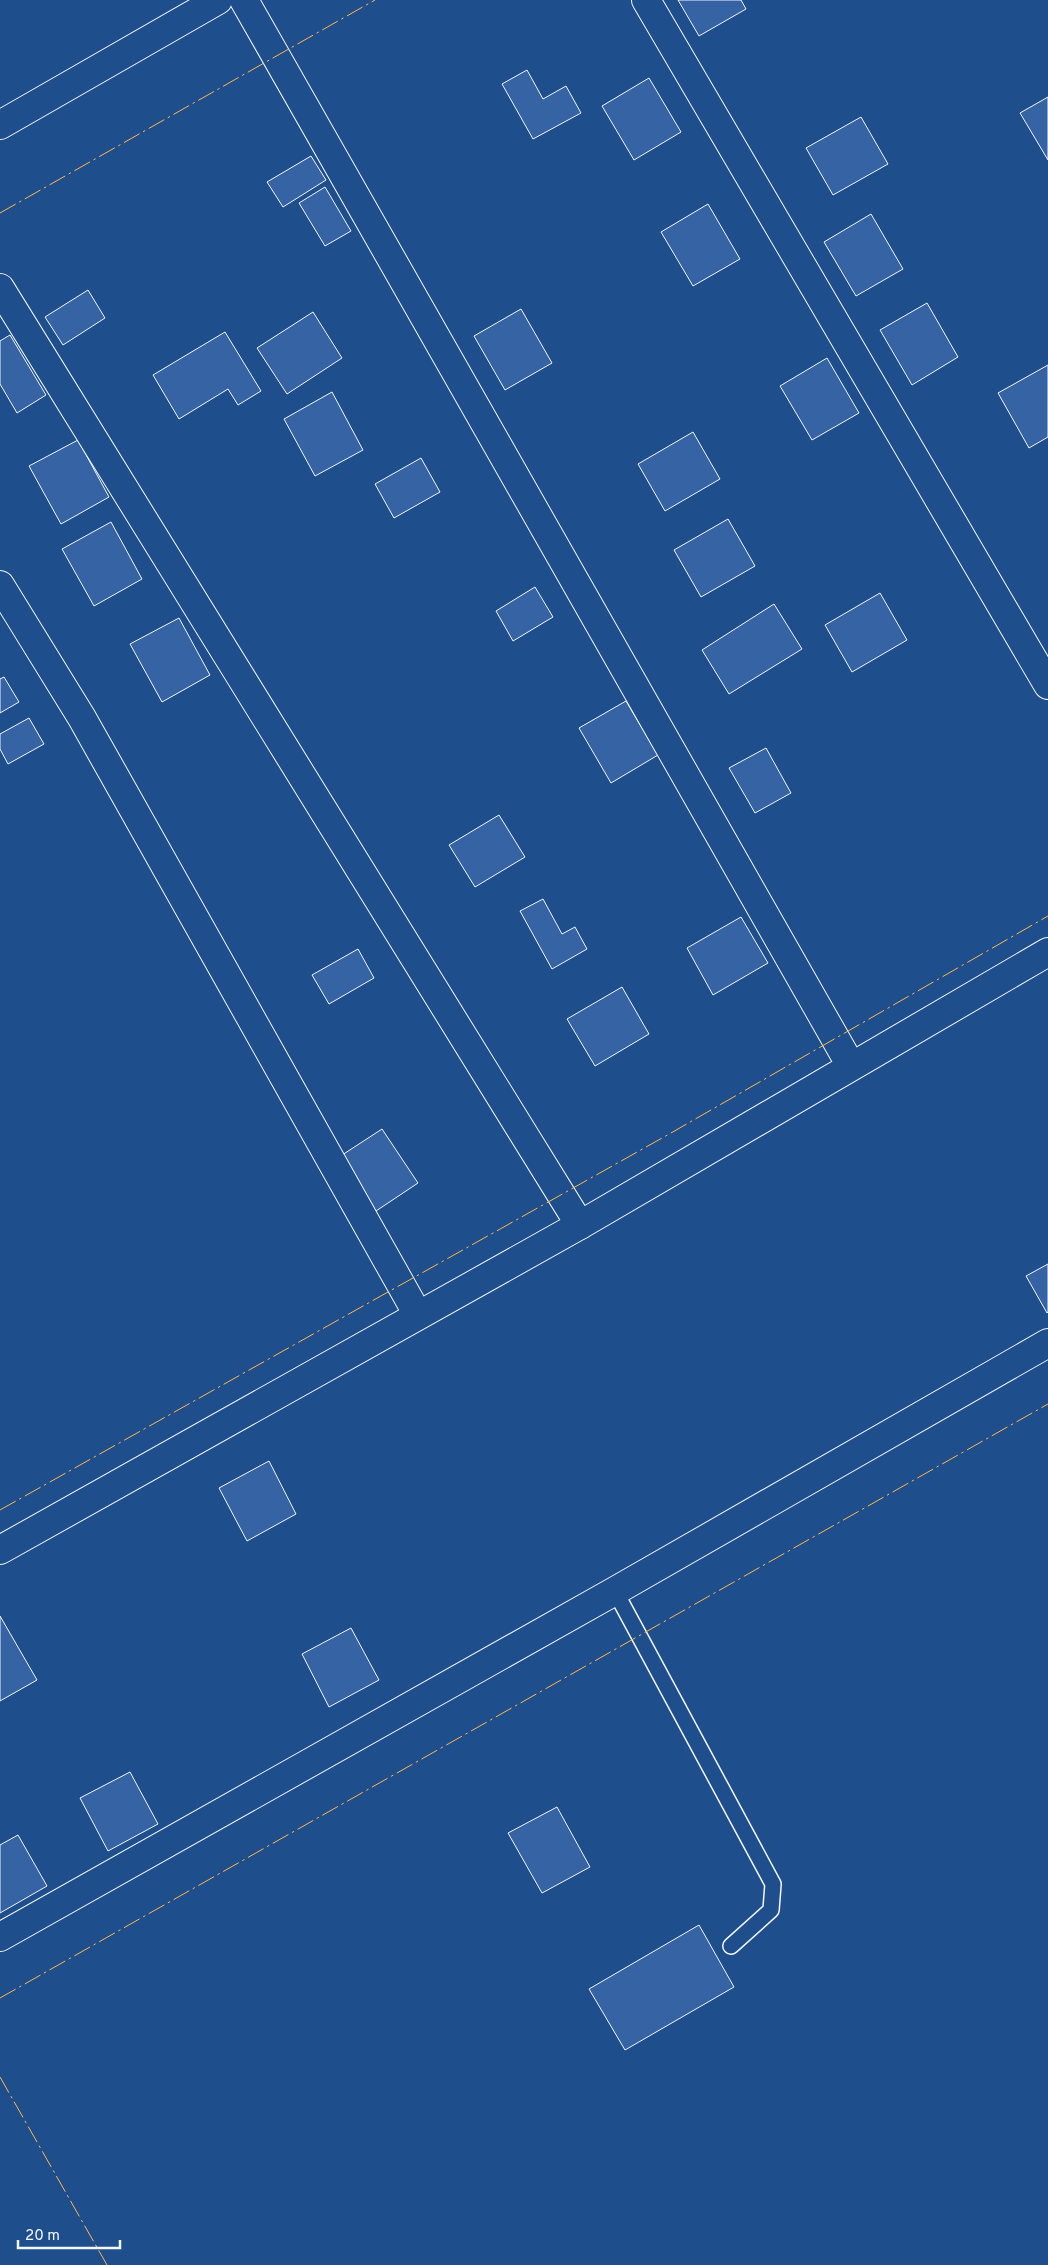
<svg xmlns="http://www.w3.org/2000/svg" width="1048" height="2265" font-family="Overpass,sans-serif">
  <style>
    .building { fill: #3563a3; stroke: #f2f6ff }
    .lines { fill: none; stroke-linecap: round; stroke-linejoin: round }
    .lane-casing { stroke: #f2f6ff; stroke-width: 18 }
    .street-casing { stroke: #f2f6ff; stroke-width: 30 }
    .lane { stroke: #1f4e8c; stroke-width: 15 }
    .street { stroke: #1f4e8c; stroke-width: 28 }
    .power { stroke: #ffb74d; stroke-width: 1; stroke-dasharray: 18 4 2.5 4; stroke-linecap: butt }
  </style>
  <rect width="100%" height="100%" fill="#1f4e8c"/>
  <!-- building -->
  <g class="building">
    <path d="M678,0H741L746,9L699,36Z"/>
    <path d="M527,70L543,99L566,86L581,113L533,139L502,84Z"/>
    <path d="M649,78L681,132L634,160L602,106Z"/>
    <path d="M1048,97V160L1020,113Z"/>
    <path d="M861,117L888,164L833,195L806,148Z"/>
    <path d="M311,156L326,180L283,207L267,182Z"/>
    <path d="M325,187L351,231L325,246L299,203Z"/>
    <path d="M708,204L740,259L693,286L661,232Z"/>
    <path d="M871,214L903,269L856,296L824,242Z"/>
    <path d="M88,290L105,318L63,345L45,317Z"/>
    <path d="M927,303L958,357L912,385L880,330Z"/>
    <path d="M521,309L552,363L505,390L474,336Z"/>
    <path d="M313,312L342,358L287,394L257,348Z"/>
    <path d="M225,332L261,391L238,405L228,389L179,419L153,375Z"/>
    <path d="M10,335L46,395L17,413L0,384V341Z"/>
    <path d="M827,358L859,413L812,440L780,386Z"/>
    <path d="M1048,365V437L1029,448L998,393Z"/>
    <path d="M332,392L363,450L315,476L284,419Z"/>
    <path d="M693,432L720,479L665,511L638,464Z"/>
    <path d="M78,440L109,497L61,524L29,466Z"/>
    <path d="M421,458L440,492L394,518L375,484Z"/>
    <path d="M728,519L755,566L701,597L674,550Z"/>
    <path d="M111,522L142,579L94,606L62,549Z"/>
    <path d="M535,587L553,617L513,641L496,611Z"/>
    <path d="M880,593L907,640L852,672L825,625Z"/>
    <path d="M774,604L802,649L729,694L702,650Z"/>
    <path d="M179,618L210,675L162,702L130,644Z"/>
    <path d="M4,677L19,702L0,713V679Z"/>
    <path d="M626,701L658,755L611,783L579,728Z"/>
    <path d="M29,718L44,744L8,764L0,749V734Z"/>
    <path d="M766,748L791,793L755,813L729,768Z"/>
    <path d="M499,815L525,857L475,887L449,845Z"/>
    <path d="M543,899L562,934L575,927L587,949L552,969L520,911Z"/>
    <path d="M741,917L768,963L713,995L687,948Z"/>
    <path d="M358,949L374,978L329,1004L312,975Z"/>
    <path d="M622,987L649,1034L595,1066L567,1019Z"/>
    <path d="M382,1129L418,1183L373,1213L336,1159Z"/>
    <path d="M1048,1264V1312L1047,1313L1026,1276Z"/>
    <path d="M269,1461L296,1514L247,1541L219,1488Z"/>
    <path d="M0,1616L37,1680L0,1701Z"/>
    <path d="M351,1628L379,1680L329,1707L302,1654Z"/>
    <path d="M130,1772L158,1824L108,1851L80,1798Z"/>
    <path d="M557,1807L590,1867L542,1893L508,1833Z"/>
    <path d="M18,1835L47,1886L0,1913V1845Z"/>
    <path d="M699,1925L734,1987L625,2050L589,1989Z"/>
  </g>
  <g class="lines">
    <!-- lane casing -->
    <g class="lane-casing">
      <path id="lane" d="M615,1591L773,1884L771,1910L731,1946"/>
    </g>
    <!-- street casing -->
    <g class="street-casing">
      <g id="street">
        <path d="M244,0L851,1066"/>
        <path d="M646,0L1048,685"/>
        <path d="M0,125L218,0"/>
        <path d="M0,288L580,1225"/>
        <path d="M0,585L82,718L418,1315"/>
        <path d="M0,1550L580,1225L1048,952"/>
        <path d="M0,1937L615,1591L1048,1343"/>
      </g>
    </g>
    <!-- lane -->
    <use href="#lane" class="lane"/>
    <!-- street -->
    <use href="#street" class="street"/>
    <!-- power -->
    <g class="power">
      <path d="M0,213L375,0"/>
      <path d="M0,1510L671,1133L1048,916"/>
      <path d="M0,1998L1048,1404"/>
      <path d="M0,2077L107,2265"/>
    </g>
  </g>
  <!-- scale -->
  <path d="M18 2240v8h102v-8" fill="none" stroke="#f2f6ff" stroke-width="2.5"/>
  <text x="25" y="2240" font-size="15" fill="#f2f6ff" stroke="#1f4e8c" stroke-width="4" paint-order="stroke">20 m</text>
</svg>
